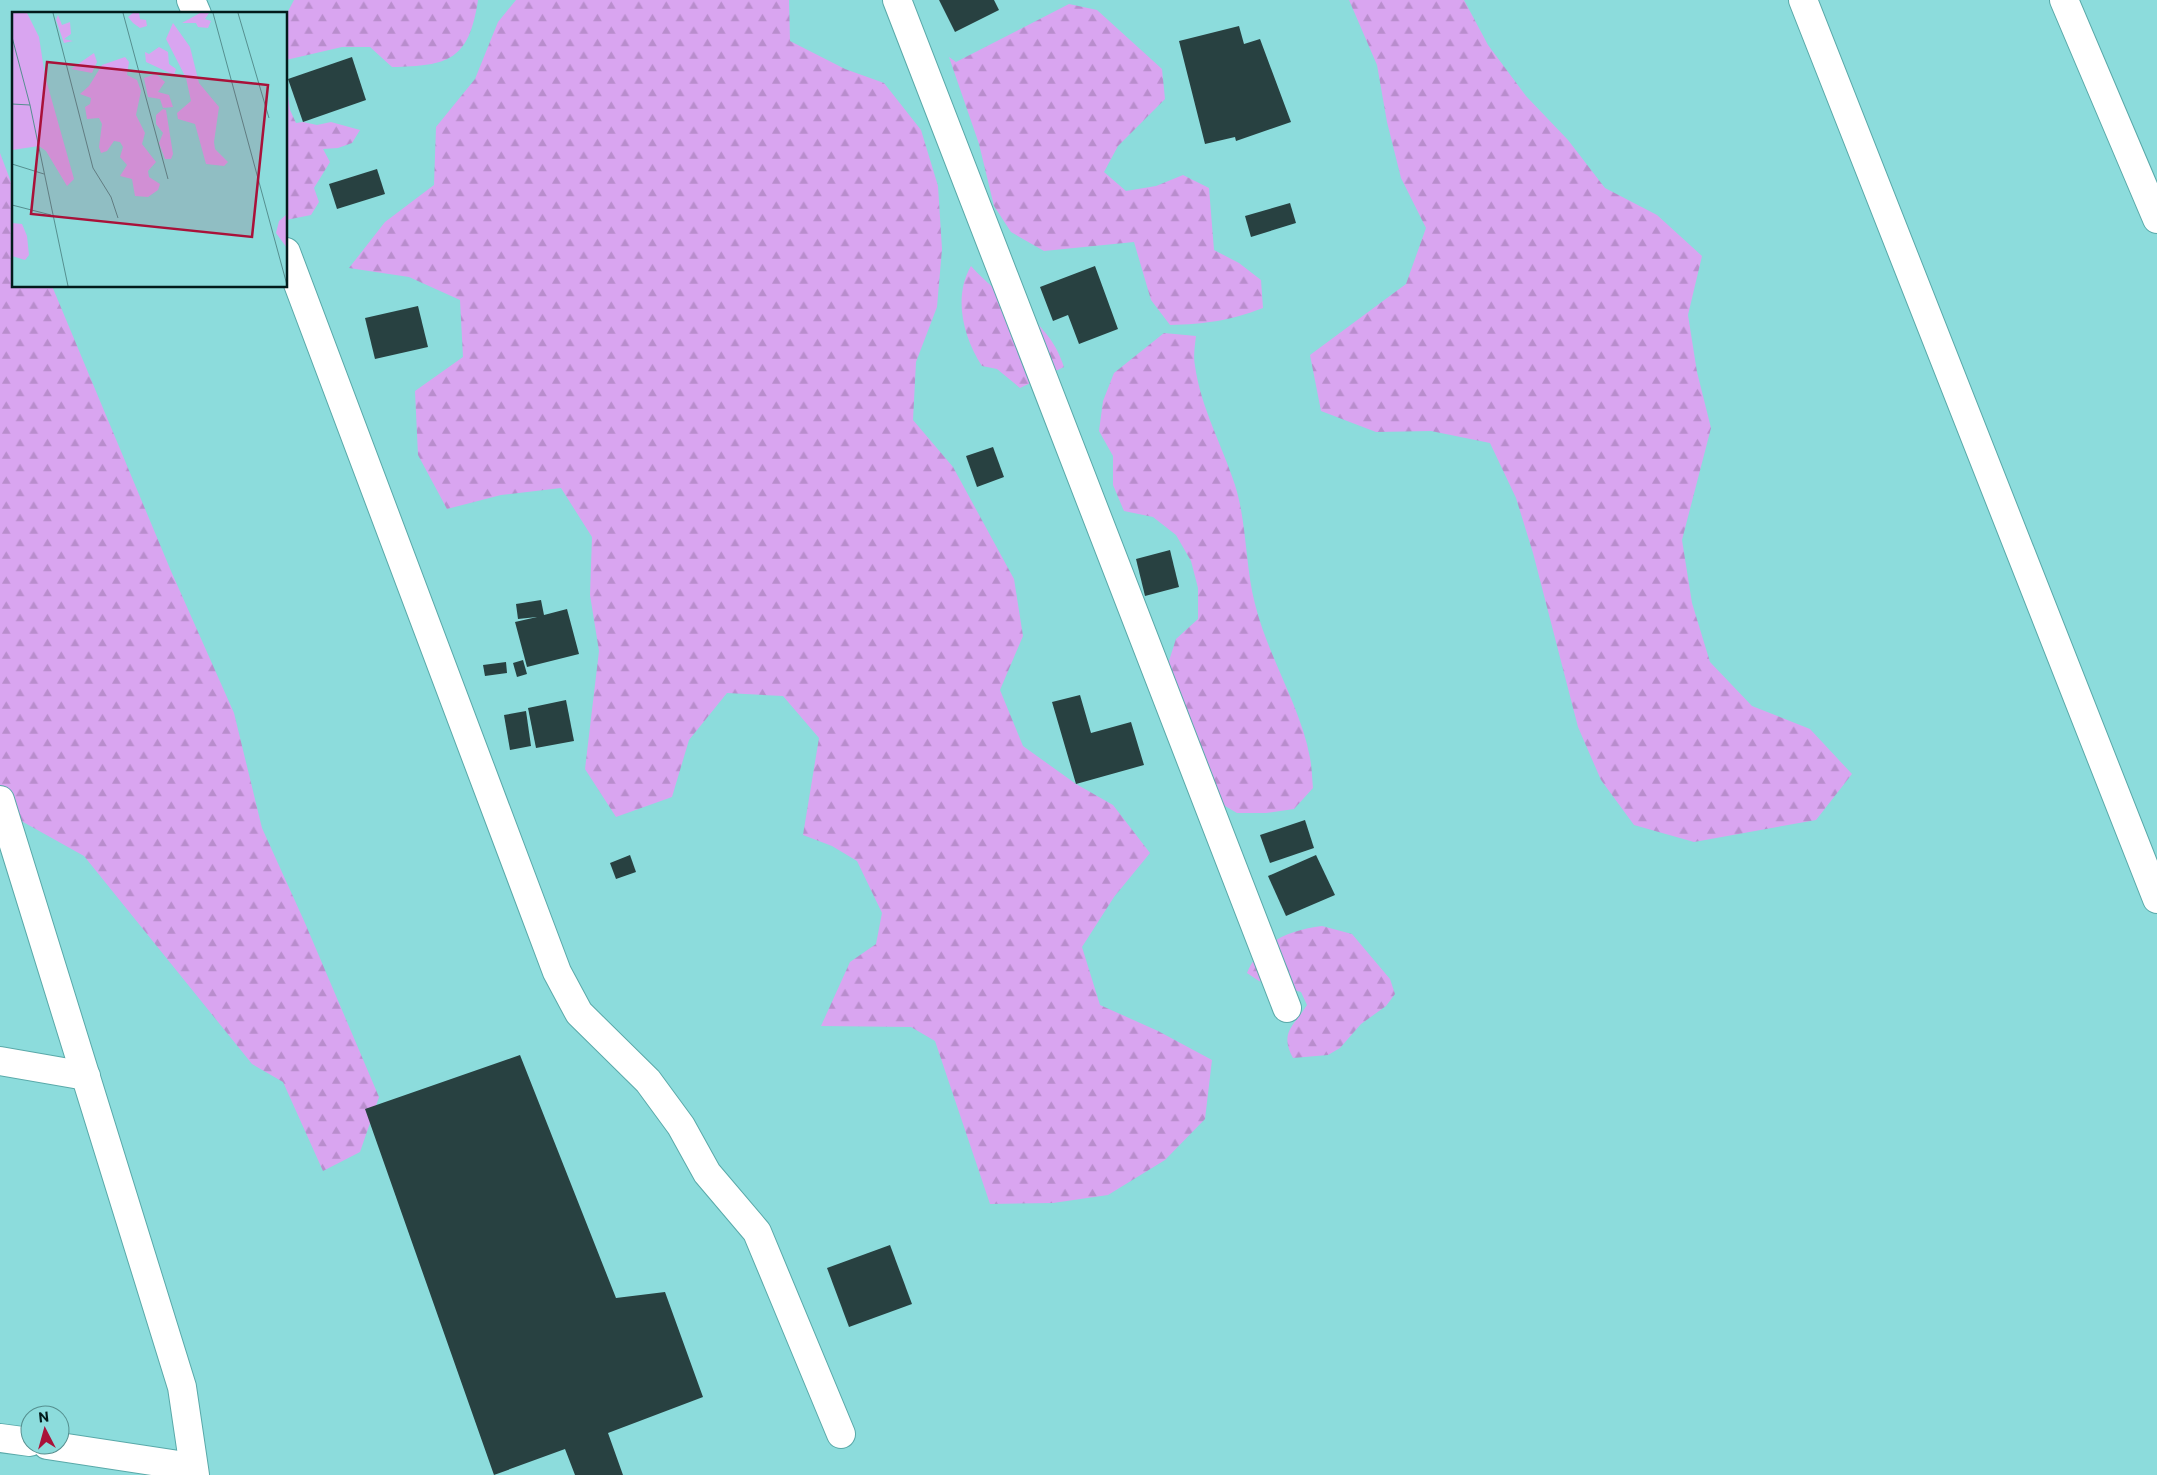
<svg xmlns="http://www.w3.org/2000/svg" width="2157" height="1475" font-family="Commissioner,sans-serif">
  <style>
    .forest { fill: url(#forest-firs) }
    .building { fill: #284141 }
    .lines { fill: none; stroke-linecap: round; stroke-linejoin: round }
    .minor-casing { stroke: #59a9a9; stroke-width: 30 }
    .minor { stroke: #fff; stroke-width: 28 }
    .inset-road { fill: none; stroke: #558f8f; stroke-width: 1 }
    .view { fill: #a91139; fill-opacity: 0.15; stroke: #a91139; stroke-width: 2.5 }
    .inset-edge { fill: none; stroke: #021b1b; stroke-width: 2.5 }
  </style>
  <defs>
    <pattern id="forest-firs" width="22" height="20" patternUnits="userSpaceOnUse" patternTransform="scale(1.25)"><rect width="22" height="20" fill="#d9a5f0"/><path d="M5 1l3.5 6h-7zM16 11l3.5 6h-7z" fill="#b98dcd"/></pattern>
  </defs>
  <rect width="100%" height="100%" fill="#8cdcdc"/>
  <!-- forest -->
  <g class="forest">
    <path d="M294,0H478C469,60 449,66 392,67L370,47H342L286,60V15Z"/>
    <path d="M516,0H789L790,41L845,69L884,83L921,130L938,186L942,249L937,307L916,362L913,420L953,467L1014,579L1023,636L1000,690L1023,746L1076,784L1113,805L1150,853L1114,897L1082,947L1100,1005L1158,1031L1212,1060L1205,1119L1165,1160L1108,1195L1053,1203L990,1204L935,1041L911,1027L821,1026L850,962L876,944L882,913L857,861L832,846L803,835L819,738L783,696L727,693L689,740L672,797L616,817L585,769L599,651L590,595L592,537L561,488L501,495L447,509L418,455L415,391L463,357L460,300L409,277L349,268L385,222L434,185L436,127L475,79L498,22Z"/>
    <path d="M1349,0H1464L1488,45L1526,96L1568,140L1605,188L1657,215L1702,256L1688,315L1697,372L1711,428L1682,540L1692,603L1710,662L1752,706L1810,729L1852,774L1816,820L1694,842L1634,825L1601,780L1578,727L1533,553L1516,498L1490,443L1431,431L1376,432L1321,411L1310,355L1406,284L1426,228L1401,178L1387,122L1377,65Z"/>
    <path d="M1069,4L1097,10L1162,69L1165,99L1118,146L1104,172L1126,191L1156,186L1183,175L1209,188L1214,250L1239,263L1261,280L1263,308C1229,321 1206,324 1170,325L1151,300L1134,242L1044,251L1011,232L994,206L979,144L949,57L956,62Z"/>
    <path d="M286,79L290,110L296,123L303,122L317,125L331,122L360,130L352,143L338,148L323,149L330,162L314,188L319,202L311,215L286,220Z"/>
    <path d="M0,153L14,190V286H52L171,571L234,713L262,828L305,923L379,1097L360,1152L323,1171L283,1082L252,1064L84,856L7,813L0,815Z"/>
    <path d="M971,266C1003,303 1048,316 1064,367L1020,388L997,369L982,366C963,337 953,297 971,266Z"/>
    <path d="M1164,333L1196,336C1195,345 1193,356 1195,366C1201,408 1222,445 1235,485C1247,523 1245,565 1255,604C1268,657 1301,707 1310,758C1312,768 1312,778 1313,788L1294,809L1266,813H1237L1213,799L1167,667L1176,639L1198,619V588L1191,561L1176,535L1153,517L1124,511L1113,485V456L1099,431L1103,401L1114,373Z"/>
    <path d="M1322,926L1352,934L1390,979L1395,994L1386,1006L1361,1024L1340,1048L1328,1055L1293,1058C1279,1032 1294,1026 1307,1005L1301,992L1259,981L1247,973C1259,942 1290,930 1322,926Z"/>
  </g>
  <!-- building -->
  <g class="building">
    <path d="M939,0H994L999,10L955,32Z"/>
    <path d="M1239,26L1244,44L1260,39L1291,122L1236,141L1235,137L1205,144L1179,41Z"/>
    <path d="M352,57L366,100L303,122L288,79Z"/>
    <path d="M377,169L385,194L337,209L329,184Z"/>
    <path d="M1290,203L1296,223L1251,237L1245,216Z"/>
    <path d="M1095,266L1118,329L1079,344L1068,315L1053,321L1040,287Z"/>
    <path d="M418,306L428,347L375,359L365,318Z"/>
    <path d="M993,447L1004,477L977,487L966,456Z"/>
    <path d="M1170,550L1179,587L1145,596L1136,559Z"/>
    <path d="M541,600L544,615L567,609L579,654L527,667L515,622L537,617L518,619L516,604Z"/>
    <path d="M523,660L527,674L517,677L513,663Z"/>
    <path d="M506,662L507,673L485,676L483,665Z"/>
    <path d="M1080,695L1091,733L1131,722L1144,765L1076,784L1052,702Z"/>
    <path d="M566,700L574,741L536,748L528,708Z"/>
    <path d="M526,711L531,746L510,750L504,715Z"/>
    <path d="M1305,820L1314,848L1270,863L1260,835Z"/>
    <path d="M630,855L636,872L616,879L610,863Z"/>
    <path d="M1316,855L1335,895L1286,916L1268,876Z"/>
    <path d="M520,1055L616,1298L665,1292L703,1397L608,1433L623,1475H575L565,1449L494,1475L365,1109Z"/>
    <path d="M890,1245L912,1304L849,1327L827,1268Z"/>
  </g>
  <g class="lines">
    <!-- minor casing -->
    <g class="minor-casing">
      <g id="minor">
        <path d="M191,0L197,14"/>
        <path d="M897,0L1287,1008"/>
        <path d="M1803,0L2157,899"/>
        <path d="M2064,0L2157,219"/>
        <path d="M286,252L557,972L579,1013L648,1081L681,1126L707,1173L757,1232L841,1434"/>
        <path d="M0,800L182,1387L195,1475"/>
        <path d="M0,1061L86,1076"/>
        <path d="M0,1438L30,1442"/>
        <path d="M47,1445L192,1467"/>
      </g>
    </g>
    <!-- minor -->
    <use href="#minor" class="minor"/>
  </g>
  <!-- overview -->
  <g transform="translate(12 12)">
    <rect width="275" height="275" fill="#8cdcdc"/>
    <path d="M0,1H15L27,25L33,64L62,167L55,174L34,139L27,134L0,138ZM121,1H127L128,7L134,8L135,14L128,16L121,11L116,5ZM188,1H197L193,7L199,9L196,16L186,15L184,11H170ZM46,3L50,13L58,10L59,22L52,27L61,29L52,31L44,8ZM161,11L178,35L187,71L207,95L202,130L203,137L216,150L212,154L194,152L183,112L166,107L165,101L179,89L174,66L154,27ZM147,35L156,40L157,52L164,57L162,63L134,50L133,40L137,42ZM82,41L85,50L80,61L59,57ZM113,45L117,50L115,63L125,68L129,79L124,103L133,121L130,132L144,150L136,159L137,165L148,172L146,178L136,185L123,184L120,167L108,164L115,153L108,145L111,135L108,130L102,129L95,139L89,141L87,135L90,112L87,106L75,107L73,95L78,92L79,86L68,82L77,74L90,53ZM144,62L153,70L146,80L157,83L161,95L151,96L148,87L136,85L132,66ZM151,97L154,98L161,142L159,147H153L147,131L151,121L144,112V103ZM275,202V236L264,221L267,209ZM0,211L10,212L15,224L17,243L13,248L0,244Z" fill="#d9a5f0"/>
    <path class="inset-road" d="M41,1L81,156L99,185L106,206M111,1L156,167M201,1L275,273M226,1L257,106M0,25L18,93L56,274M0,92L18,93M0,152L32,162M0,193L39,203"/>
    <path class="view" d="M35,50L256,73L240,225L19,202Z"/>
    <rect width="275" height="275" class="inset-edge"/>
  </g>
  <!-- north arrow -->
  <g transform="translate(45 1430) rotate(354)"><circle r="24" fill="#8cdcdc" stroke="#558f8f"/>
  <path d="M0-4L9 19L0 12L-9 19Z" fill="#a91139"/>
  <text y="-8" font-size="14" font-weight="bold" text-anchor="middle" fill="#021b1b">N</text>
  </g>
</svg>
